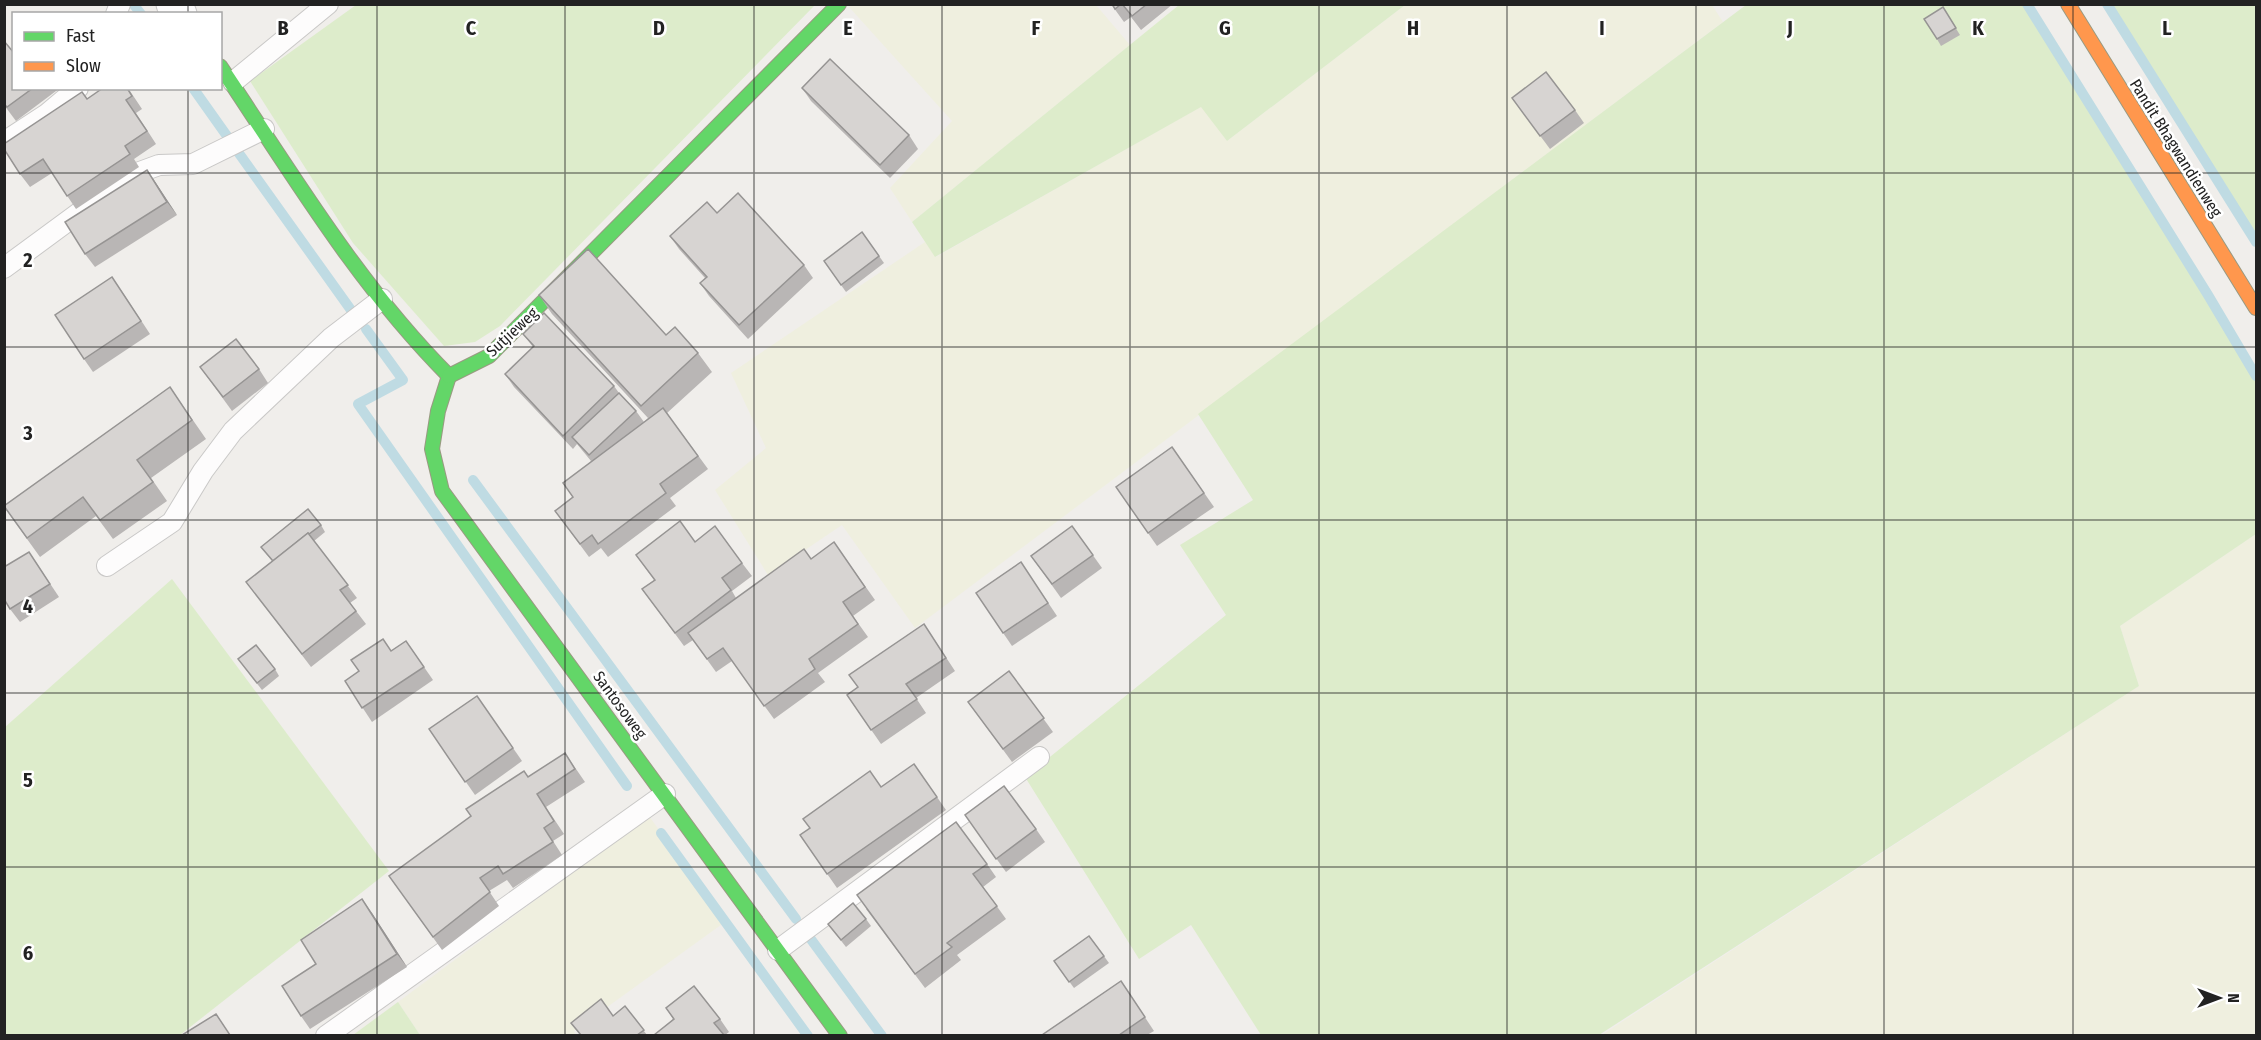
<svg xmlns="http://www.w3.org/2000/svg" width="2261" height="1040" font-family="'Fira Sans Condensed',sans-serif">
  <style>
    .farmland { fill: #efefdf }
    .grass { fill: #ddeccb }
    .lines { fill: none; stroke-linecap: round; stroke-linejoin: round }
    .stream { stroke: #bfdbe3; stroke-width: 10 }
    .lane-casing { stroke: #c9c8c7; stroke-width: 22 }
    .street-casing { stroke: #c9c8c7; stroke-width: 35 }
    .fast-casing { stroke: #999a82; stroke-width: 16 }
    .slow-casing { stroke: #999a82; stroke-width: 16 }
    .lane { stroke: #fdfcfc; stroke-width: 20 }
    .street { stroke: #fdfcfc; stroke-width: 33 }
    .fast { stroke: #63d668; stroke-width: 14 }
    .slow { stroke: #ff974d; stroke-width: 14 }
    .wall { fill: #b9b6b5 }
    .shaded-wall { fill: #969493 }
    .building { fill: #d7d4d2; stroke: #969493; stroke-width: 1.5 }
    .grid { fill: none; stroke: #222; stroke-width: 1.5; stroke-opacity: 0.55 }
    .labels { text-anchor: middle; dominant-baseline: central; stroke-width: 5; stroke-linejoin: round; paint-order: stroke }
    .street-label { font-size: 16px; fill: #222; stroke: #fff }
    .grid-label { font-size: 20px; text-anchor: middle; font-weight: bold; fill: #222; stroke: #fff; stroke-width: 5; stroke-linejoin: round; paint-order: stroke }
  </style>
  <rect width="100%" height="100%" fill="#f0eeeb"/>
  <!-- farmland -->
  <g class="farmland">
    <path d="M852,4L1096,5L1130,45L912,222L890,188L952,121L849,7Z"/>
    <path d="M1405,5H1712L1723,22L915,628L842,525L768,575L715,490L766,448L731,373L925,242L936,257L1202,106L1227,141Z"/>
    <path d="M2256,534V1035L1600,1036L2139,686L2120,626Z"/>
    <path d="M649,816L725,922L574,1031L576,1035H420L398,1002Z"/>
  </g>
  <!-- grass -->
  <g class="grass">
    <path d="M356,5H815L500,326L475,342L444,346L353,243L250,81Z"/>
    <path d="M1179,5H1405L1227,141L1201,107L935,257L912,222Z"/>
    <path d="M1746,5H2027L2208,295L2256,376V534L2120,626L2139,686L1599,1035H1261L1191,925L1139,959L1025,777L1226,615L1180,545L1253,500L1198,414Z"/>
    <path d="M2107,5H2256V242Z"/>
    <path d="M172,579L389,871L180,1035H5L4,728Z"/>
    <path d="M398,1002L420,1035H353Z"/>
  </g>
  <g class="lines">
    <!-- stream -->
    <g class="stream">
      <path d="M2027,4L2208,295L2256,376"/>
      <path d="M2107,4L2256,242"/>
      <path d="M134,5L141,14"/>
      <path d="M193,88L227,136"/>
      <path d="M238,152L351,310"/>
      <path d="M366,329L403,380L358,404L627,786"/>
      <path d="M473,480L796,919"/>
      <path d="M661,833L808,1036"/>
      <path d="M810,938L882,1036"/>
    </g>
    <!-- lane casing -->
    <g class="lane-casing">
      <g id="lane">
        <path d="M116,14L120,4"/>
        <path d="M233,82L328,4"/>
        <path d="M4,142L47,114L78,88"/>
        <path d="M4,268L129,176L159,165L193,164L264,129"/>
        <path d="M107,566L172,522L203,471L233,431L331,338L382,299"/>
        <path d="M778,950L1039,757"/>
        <path d="M326,1036L665,794"/>
      </g>
    </g>
    <!-- street casing -->
    <g class="street-casing">
      <path id="street" d="M173,4L180,14"/>
    </g>
    <!-- fast casing -->
    <g class="fast-casing">
      <g id="fast">
        <path d="M220,66C291,172 358,285 449,376"/>
        <path d="M449,376L438,411L432,449L442,491L840,1036"/>
        <path d="M449,376L489,356L839,4"/>
      </g>
    </g>
    <!-- slow casing -->
    <g class="slow-casing">
      <path id="slow" d="M2068,4L2256,308"/>
    </g>
    <!-- lane -->
    <use href="#lane" class="lane"/>
    <!-- street -->
    <use href="#street" class="street"/>
    <!-- fast -->
    <use href="#fast" class="fast"/>
    <!-- slow -->
    <use href="#slow" class="slow"/>
  </g>
  <!-- wall -->
  <g class="wall">
    <path d="M1111,4H1173L1141,30L1131,17L1124,22Z"/>
    <path d="M1947,14L1960,35L1941,46L1937,39Z"/>
    <path d="M14,88H60L16,121L4,105Z"/>
    <path d="M128,88L142,109L136,113L156,144L134,159L139,167L76,209L52,173L30,187L20,174L87,99Z"/>
    <path d="M802,88L909,135L918,149L890,178L811,101Z"/>
    <path d="M1512,98L1575,110L1584,123L1550,149Z"/>
    <path d="M147,170L177,215L95,267L85,254Z"/>
    <path d="M717,213L804,265L813,278L748,339L709,296L700,283L705,278L679,249L670,236Z"/>
    <path d="M862,232L884,263L846,292L824,261Z"/>
    <path d="M121,290L150,334L93,372L84,359Z"/>
    <path d="M539,295L666,335L698,353L712,372L667,413L708,469L670,498L676,506L608,557L601,548L589,557L555,511L573,497L591,461L577,444L573,449L514,387L505,374L533,347L523,334L614,386L619,393L636,411L644,422L648,418L552,314Z"/>
    <path d="M200,367L259,369L268,383L232,411Z"/>
    <path d="M170,387L206,439L151,478L167,501L113,539L96,516L40,557L4,507Z"/>
    <path d="M1172,447L1214,507L1157,546L1116,487Z"/>
    <path d="M321,525L325,532L314,541L357,598L350,603L366,624L311,667L246,582L272,561L261,547Z"/>
    <path d="M1072,526L1102,568L1061,598L1031,556Z"/>
    <path d="M695,542L742,563L752,576L732,591L736,598L811,559L834,542L875,600L853,616L868,637L818,673L825,682L774,719L732,661L716,672L693,640L684,646L642,589L654,580L636,555Z"/>
    <path d="M29,552L59,597L20,622L10,609Z"/>
    <path d="M1021,562L1057,616L1012,646L976,593Z"/>
    <path d="M924,624L955,671L916,698L926,713L881,744L847,695L858,687Z"/>
    <path d="M406,641L433,680L372,722L345,681Z"/>
    <path d="M238,659L275,669L279,676L262,690Z"/>
    <path d="M1009,671L1053,732L1012,762L968,702Z"/>
    <path d="M477,696L522,761L475,795L429,729Z"/>
    <path d="M565,753L585,782L546,807L564,834L553,841L562,855L513,888L507,880L489,891L499,906L442,950L389,876Z"/>
    <path d="M914,764L946,810L837,888L800,835L881,787Z"/>
    <path d="M965,815L1036,829L1045,842L1006,872Z"/>
    <path d="M987,864L996,877L983,887L1006,919L957,955L961,960L925,988L866,909Z"/>
    <path d="M372,913L407,967L310,1029L301,1016L316,964Z"/>
    <path d="M866,919L871,926L846,947L828,924Z"/>
    <path d="M1089,936L1109,963L1074,988L1054,961Z"/>
    <path d="M1121,981L1154,1031L1147,1035H1042Z"/>
    <path d="M625,1006L647,1035H580L571,1023L613,1016Z"/>
    <path d="M666,1008L720,1019L729,1032L725,1035H655L673,1019Z"/>
  </g>
  <!-- shaded-wall -->
  <g class="shaded-wall">
    <path d="M147,170L156,183L177,215L167,202Z"/>
    <path d="M362,899L372,913L407,967L397,954Z"/>
  </g>
  <!-- building -->
  <g class="building">
    <path d="M1112,4H1121L1115,9Z"/>
    <path d="M1122,4H1147L1132,16Z"/>
    <path d="M1943,7L1956,28L1937,39L1924,19Z"/>
    <path d="M4,41L14,53V88H33L7,107L4,104Z"/>
    <path d="M830,59L909,135L880,165L802,88Z"/>
    <path d="M1546,72L1575,110L1540,136L1512,98Z"/>
    <path d="M103,88H127L132,96L126,100L147,131L125,146L130,154L67,196L43,159L20,174L4,149V144L82,92L87,99Z"/>
    <path d="M147,170L167,202L85,254L65,222Z"/>
    <path d="M738,193L804,265L739,325L700,283L707,277L670,236L707,202L717,213Z"/>
    <path d="M862,232L879,256L841,285L824,261Z"/>
    <path d="M588,249L666,335L675,327L698,353L641,406L539,295Z"/>
    <path d="M112,277L141,321L84,359L55,315Z"/>
    <path d="M544,313L614,386L563,436L505,374L534,346L523,334Z"/>
    <path d="M236,339L259,369L223,397L200,367Z"/>
    <path d="M170,387L192,420L137,460L153,482L100,520L83,497L27,538L4,506Z"/>
    <path d="M619,393L636,411L589,455L572,437Z"/>
    <path d="M663,408L698,456L660,484L666,493L598,544L592,535L580,544L555,511L573,497L563,483Z"/>
    <path d="M1172,447L1204,493L1148,533L1116,487Z"/>
    <path d="M308,509L321,525L309,534L308,533L273,561L261,547Z"/>
    <path d="M680,521L695,542L715,526L742,563L722,578L731,590L675,633L642,589L655,580L636,555Z"/>
    <path d="M1072,526L1093,555L1052,584L1031,556Z"/>
    <path d="M308,533L348,585L340,590L356,611L302,654L246,582Z"/>
    <path d="M834,542L865,587L843,602L858,624L809,659L815,669L764,706L723,648L707,659L688,633L804,549L811,559Z"/>
    <path d="M29,552L50,584L10,609L4,599V567Z"/>
    <path d="M1021,562L1048,603L1003,633L976,593Z"/>
    <path d="M924,624L946,658L906,684L917,699L871,730L847,695L858,687L849,675Z"/>
    <path d="M383,639L391,651L406,641L424,667L362,708L345,681L359,671L351,660Z"/>
    <path d="M256,645L275,669L257,683L238,659Z"/>
    <path d="M1009,671L1044,718L1003,749L968,702Z"/>
    <path d="M477,696L513,748L465,782L429,729Z"/>
    <path d="M565,753L575,769L537,794L554,821L544,828L553,842L503,874L498,866L480,878L490,892L433,937L389,876L471,816L466,809L524,771L528,777Z"/>
    <path d="M914,764L937,797L827,874L800,835L810,828L803,819L870,771L881,787Z"/>
    <path d="M1004,786L1036,829L996,859L965,815Z"/>
    <path d="M956,822L987,864L973,874L997,906L947,943L952,947L915,974L857,895Z"/>
    <path d="M362,899L397,954L301,1016L282,986L316,964L301,940Z"/>
    <path d="M853,903L866,919L841,940L828,924Z"/>
    <path d="M1089,936L1104,956L1069,982L1054,961Z"/>
    <path d="M1121,981L1145,1017L1119,1035H1042Z"/>
    <path d="M694,986L720,1019L714,1023L724,1035H654L674,1019L666,1008Z"/>
    <path d="M601,999L613,1016L625,1006L644,1030L637,1035H581L571,1023Z"/>
    <path d="M216,1014L230,1035H182Z"/>
  </g>
  <!-- grid -->
  <path class="grid" d="M188,4V14M377,4V1036M565,4V1036M754,4V1036M942,4V1036M1130,4V1036M1319,4V1036M1507,4V1036M1696,4V1036M1884,4V1036M2073,4V1036M188,88V1036M4,173H2256M4,347H2256M4,520H2256M4,693H2256M4,867H2256"/>
  <g class="labels">
    <!-- street labels -->
    <g class="street-label">
      <text transform="translate(2176 148) rotate(58)">Pandit Bhagwandienweg</text>
      <text transform="translate(512 332) rotate(-43)">Sutjieweg</text>
      <text transform="translate(620 705) rotate(54)">Santosoweg</text>
    </g>
  </g>
  <g class="grid-label">
    <text x="283" y="35">B</text>
    <text x="471" y="35">C</text>
    <text x="659" y="35">D</text>
    <text x="848" y="35">E</text>
    <text x="1036" y="35">F</text>
    <text x="1225" y="35">G</text>
    <text x="1413" y="35">H</text>
    <text x="1602" y="35">I</text>
    <text x="1790" y="35">J</text>
    <text x="1978" y="35">K</text>
    <text x="2167" y="35">L</text>
    <text x="28" y="267">2</text>
    <text x="28" y="440">3</text>
    <text x="28" y="613">4</text>
    <text x="28" y="787">5</text>
    <text x="28" y="960">6</text>
  </g>
  <!-- border -->
  <rect width="2261" height="1040" fill="none" stroke="#222222" stroke-width="12"/>
  <!-- legend -->
  <rect x="12" y="12" width="210" height="78" fill="#ffffff" stroke="#a7a7a7" stroke-width="1.5"/>
  <rect x="24" y="32" width="30" height="9" fill="#63d668" stroke="#a7a7a7" stroke-width="1.5"/>
  <text x="66" y="42" font-size="18" fill="#222222">Fast</text>
  <rect x="24" y="62" width="30" height="9" fill="#ff974d" stroke="#a7a7a7" stroke-width="1.5"/>
  <text x="66" y="72" font-size="18" fill="#222222">Slow</text>
  <!-- north arrow -->
  <g transform="translate(2219 998) rotate(90)" stroke="#ffffff" stroke-width="4.5" paint-order="stroke">
  <path d="M0-4.5L10 22L0 15L-10 22Z" fill="#222222"/>
  <text y="-9" font-size="16" font-weight="bold" text-anchor="middle" fill="#222222">N</text>
  </g>
</svg>
